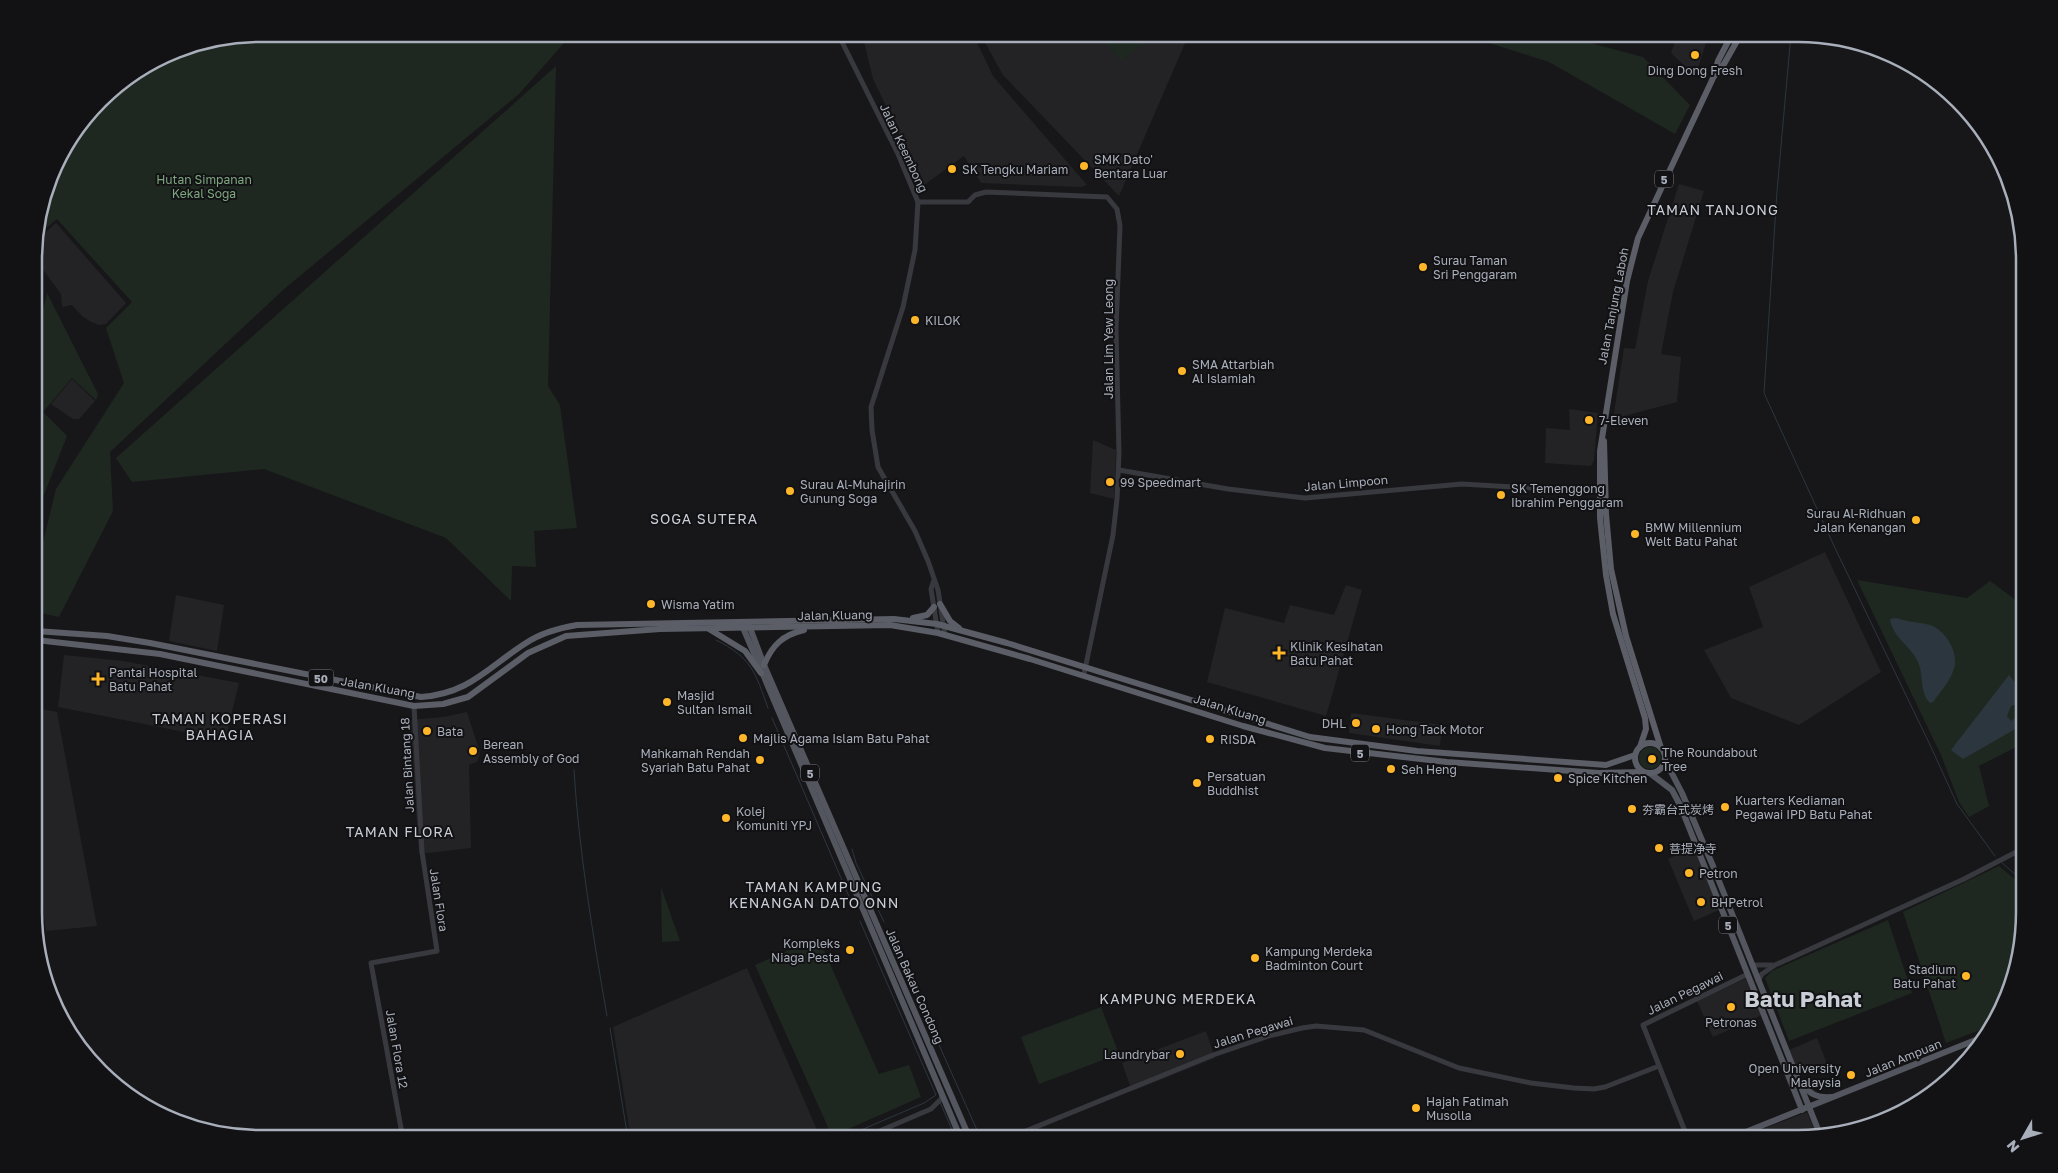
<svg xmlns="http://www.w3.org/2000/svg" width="2058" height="1173" font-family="'Golos Text','Noto Sans SC',sans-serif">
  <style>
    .built { fill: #232326 }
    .green { fill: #1e2820 }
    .water { fill: #2c363f }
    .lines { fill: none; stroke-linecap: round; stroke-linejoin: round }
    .stream { stroke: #2c363f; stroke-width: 1 }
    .tertiary { stroke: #38393f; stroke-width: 5 }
    .secondary { stroke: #45484f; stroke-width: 5.5 }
    .primary { stroke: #53565e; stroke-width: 6 }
    .trunk { stroke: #5b5e67; stroke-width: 6 }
    .poi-dot { fill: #ffb629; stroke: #121214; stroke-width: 2 }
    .labels { text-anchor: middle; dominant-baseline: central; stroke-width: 4; stroke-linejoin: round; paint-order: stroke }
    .shield { fill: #121214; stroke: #7b7f88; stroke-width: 1 }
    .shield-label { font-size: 11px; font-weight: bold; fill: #a8aeba }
    .poi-label { font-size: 12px; fill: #a8aeba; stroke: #121214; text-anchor: start }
    .street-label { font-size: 12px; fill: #a8aeba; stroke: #121214 }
    .park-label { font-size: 12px; fill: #7ea780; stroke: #121214 }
    .neighbourhood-label { font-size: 14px; letter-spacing: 1px; fill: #c9cdd6; stroke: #121214 }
    .town-label { font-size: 22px; font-weight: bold; fill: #c9cdd6; stroke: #121214 }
    .rim { fill: none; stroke: #a8aeba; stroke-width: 2.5 }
  </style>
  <rect width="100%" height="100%" fill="#171719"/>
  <!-- built -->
  <g class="built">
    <path d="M862,34H973L993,76L1087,185L1081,187L981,183L964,156L924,185L873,79Z"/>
    <path d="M980,34H1189L1119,196L1003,75Z"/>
    <path d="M1678,34H1709L1697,71L1688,69L1671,53Z"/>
    <path d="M1679,184L1704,191L1673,292L1661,354L1681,357L1677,402L1613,419L1624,348L1635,349L1648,281Z"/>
    <path d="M56,223L126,303L106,324L99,325L91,322L82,316L72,305L62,307L61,294L36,260V241Z"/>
    <path d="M72,379L95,401L79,419H73L51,404Z"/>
    <path d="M1569,409L1598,413L1594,460L1591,466L1545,463L1546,428L1570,430Z"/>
    <path d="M1093,440L1116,450L1114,499L1090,493Z"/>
    <path d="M1825,552L1881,672L1799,725L1731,698L1704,650L1763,627L1749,587Z"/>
    <path d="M1346,585L1362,590L1326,716L1207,682L1225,608L1284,623L1290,605L1334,615Z"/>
    <path d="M176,595L224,605L217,651L169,641Z"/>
    <path d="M64,655L123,661L239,683L225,740L58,707Z"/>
    <path d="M36,708L57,712L97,926L46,931L36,860Z"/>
    <path d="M467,712L480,753L477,762L469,765L471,848L419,854L410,720L443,717Z"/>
    <path d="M1351,713L1442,725L1440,746L1349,733Z"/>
    <path d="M1694,847L1719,910L1694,921L1668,859Z"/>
    <path d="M747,968L821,1139H631L613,1027Z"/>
    <path d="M1747,978L1762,1015L1713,1037L1697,1001Z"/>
    <path d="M1206,1031L1215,1058L1132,1091L1122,1063Z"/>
    <path d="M1817,1038L1827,1064L1799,1074L1789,1050Z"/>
    <path d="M1807,1112L1818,1138L1737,1139Z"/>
  </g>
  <!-- green -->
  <g class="green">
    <path d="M260,34H572L519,94L283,290L110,452L113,511L59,617L36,612V571L56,489L124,383L106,328L132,302L57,219L36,236L57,160L111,90L174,51Z"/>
    <path d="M1098,34H1154L1121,61Z"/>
    <path d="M1461,34H1584L1594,44L1643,57L1690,105L1675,134L1549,62Z"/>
    <path d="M556,66L548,386L560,405L577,528L534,531L536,567L512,566L511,601L446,538L264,469L132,482L116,458Z"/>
    <path d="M47,293L98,394L96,400L72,378L43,412L67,436L36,515V341Z"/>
    <path d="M1857,580L1967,598L1990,581L2024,606V743L1979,766L1989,806L1969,817L1959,802L1941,755Z"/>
    <circle cx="1650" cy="758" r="11"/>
    <path d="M1999,866L2024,887V927L1995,1024L1946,1043L1903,912Z"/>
    <path d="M661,887L680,941L662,942Z"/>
    <path d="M1888,920L1912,993L1789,1041L1765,978L1772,971Z"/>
    <path d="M818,937L879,1074L909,1065L921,1097L832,1136L755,965Z"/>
    <path d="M1101,1007L1119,1054L1039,1084L1021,1037Z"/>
  </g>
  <!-- water -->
  <g class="water">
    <path d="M1896,618C1907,622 1919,622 1930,625C1945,630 1957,650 1955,665C1952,679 1941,691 1933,702L1930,703C1919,692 1924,675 1918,662C1911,646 1893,638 1890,619Z"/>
    <path d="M2009,675L2024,694V702L2011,706L2007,716L2011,721L2024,711V724L1963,759L1951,750Z"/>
  </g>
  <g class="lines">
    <!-- stream -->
    <g class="stream">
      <path d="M1791,34L1777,191L1764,393L1835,548L1931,747L1957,804L1995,856"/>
      <path d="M716,640C752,658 755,672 768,708"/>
      <path d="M772,718L854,908"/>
      <path d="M574,770C579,853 593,935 607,1016"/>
      <path d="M852,849L856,863L884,922"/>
      <path d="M2002,863L2024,882"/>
      <path d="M890,935L981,1139"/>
      <path d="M610,1028L628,1139"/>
      <path d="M940,1102L956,1139"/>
      <path d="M840,1139L924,1103L936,1095L860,921"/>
    </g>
    <!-- tertiary -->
    <g class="tertiary">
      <path d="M838,34L898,154L918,202L915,250L903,307L871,407L872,430L878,467L915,531L928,561L938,590L945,635"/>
      <path d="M918,202H968L975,195L986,192L1107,197L1117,209L1120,226L1116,329L1119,453L1117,499L1113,535L1084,674"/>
      <path d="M1119,470L1228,489L1305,498L1462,484L1603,492"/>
      <path d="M934,580L931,589L938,633"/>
      <path d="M1752,965H1772"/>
      <path d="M1758,981L1762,974L1775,965L1964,879L2024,848"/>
      <path d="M403,1139L371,963L437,951L422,852L414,706"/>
      <path d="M861,1139L931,1109L941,1099L942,1094"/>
      <path d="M1006,1139L1213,1055L1269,1036L1302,1028L1316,1026L1364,1030L1459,1068L1531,1083L1574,1088L1594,1089L1605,1087L1659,1066"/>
      <path d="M1688,1139L1643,1025L1748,974"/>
    </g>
    <!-- secondary -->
    <path class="secondary" d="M36,920L41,956"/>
    <!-- primary -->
    <g class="primary">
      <path d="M741,623L961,1139"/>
      <path d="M749,625L764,665L970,1139"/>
      <path d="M1665,760L1682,793L1713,866L1821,1137"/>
      <path d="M1651,774L1672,790L1680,805L1802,1110"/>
      <path d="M1802,1083C1810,1095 1818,1098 1831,1097"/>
      <path d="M1728,1139L1983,1037"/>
    </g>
    <!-- trunk -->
    <g class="trunk">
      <path d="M1715,75L1724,64L1741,34"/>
      <path d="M1604,441L1606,514L1611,569L1626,636L1661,748"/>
      <path d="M940,604L950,621L959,628"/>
      <path d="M913,618L927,615L934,607"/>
      <path d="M709,629L745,651L761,673"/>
      <path d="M36,631L107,636L150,643L421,697C469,694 488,667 526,643C541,633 559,628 577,625L894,619L937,624L1007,643L1310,737L1417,751L1606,765L1635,755"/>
      <path d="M36,640L160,654L414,706L443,704L468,697L528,653L566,636L660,629L890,625L938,633L1030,659L1243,726L1325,748L1447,762L1599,773L1642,772"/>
      <path d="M764,665C772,645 783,635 804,630"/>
      <circle cx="1650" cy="758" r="15"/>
      <path d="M1640,747L1646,729L1645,718L1613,614L1606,575L1600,518V451L1627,281L1638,238L1714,76L1718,61L1732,34"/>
    </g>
  </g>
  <!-- markers -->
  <g class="poi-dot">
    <circle cx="1695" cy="55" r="5"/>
    <circle cx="1084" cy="166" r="5"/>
    <circle cx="952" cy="169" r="5"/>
    <circle cx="1423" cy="267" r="5"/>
    <circle cx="915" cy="320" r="5"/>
    <circle cx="1182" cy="371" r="5"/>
    <circle cx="1589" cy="420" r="5"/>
    <circle cx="1110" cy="482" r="5"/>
    <circle cx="790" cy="491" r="5"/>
    <circle cx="1501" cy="495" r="5"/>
    <circle cx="1916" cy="520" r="5"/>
    <circle cx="1635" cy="534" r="5"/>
    <circle cx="651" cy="604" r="5"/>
    <path d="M1276.5 645.5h5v5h5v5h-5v5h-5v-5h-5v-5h5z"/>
    <path d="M95.5 671.5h5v5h5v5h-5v5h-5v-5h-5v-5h5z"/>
    <circle cx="667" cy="702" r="5"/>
    <circle cx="1356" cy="723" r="5"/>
    <circle cx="1376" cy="729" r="5"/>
    <circle cx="427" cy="731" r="5"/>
    <circle cx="743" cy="738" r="5"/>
    <circle cx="1210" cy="739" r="5"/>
    <circle cx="473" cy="751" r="5"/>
    <circle cx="1652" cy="759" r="5"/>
    <circle cx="760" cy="760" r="5"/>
    <circle cx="1391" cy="769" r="5"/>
    <circle cx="1558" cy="778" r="5"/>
    <circle cx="1197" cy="783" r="5"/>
    <circle cx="1725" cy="807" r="5"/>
    <circle cx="1632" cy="809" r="5"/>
    <circle cx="726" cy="818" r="5"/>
    <circle cx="1659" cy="848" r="5"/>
    <circle cx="1689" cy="873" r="5"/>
    <circle cx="1701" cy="902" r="5"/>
    <circle cx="850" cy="950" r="5"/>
    <circle cx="1255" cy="958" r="5"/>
    <circle cx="1966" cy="976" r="5"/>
    <circle cx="1731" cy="1007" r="5"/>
    <circle cx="1180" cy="1054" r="5"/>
    <circle cx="1851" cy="1075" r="5"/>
    <circle cx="1416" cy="1108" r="5"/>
  </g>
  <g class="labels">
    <!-- shield labels -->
    <g class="shield">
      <rect x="1655" y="170.5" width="18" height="17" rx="4"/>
      <rect x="308.5" y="669.5" width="25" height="17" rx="4"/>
      <rect x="1351" y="744.5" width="18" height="17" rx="4"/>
      <rect x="801" y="764.5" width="18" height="17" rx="4"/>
      <rect x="1719" y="916.5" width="18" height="17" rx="4"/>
    </g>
    <g class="shield-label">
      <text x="1664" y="179">5</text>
      <text x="321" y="678">50</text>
      <text x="1360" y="753">5</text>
      <text x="810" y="773">5</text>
      <text x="1728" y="925">5</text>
    </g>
    <!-- poi labels -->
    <g class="poi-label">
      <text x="1695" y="70" text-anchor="middle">Ding Dong Fresh</text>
      <text x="1094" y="159">SMK Dato'<tspan x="1094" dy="14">Bentara Luar</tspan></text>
      <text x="962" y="169">SK Tengku Mariam</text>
      <text x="1433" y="260">Surau Taman<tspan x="1433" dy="14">Sri Penggaram</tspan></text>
      <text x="925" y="320">KILOK</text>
      <text x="1192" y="364">SMA Attarbiah<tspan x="1192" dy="14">Al Islamiah</tspan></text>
      <text x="1599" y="420">7-Eleven</text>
      <text x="1120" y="482">99 Speedmart</text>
      <text x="800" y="484">Surau Al-Muhajirin<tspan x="800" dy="14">Gunung Soga</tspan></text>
      <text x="1511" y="488">SK Temenggong<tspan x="1511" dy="14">Ibrahim Penggaram</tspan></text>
      <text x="1906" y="513" text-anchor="end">Surau Al-Ridhuan<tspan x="1906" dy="14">Jalan Kenangan</tspan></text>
      <text x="1645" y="527">BMW Millennium<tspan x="1645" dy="14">Welt Batu Pahat</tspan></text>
      <text x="661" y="604">Wisma Yatim</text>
      <text x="1290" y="646">Klinik Kesihatan<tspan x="1290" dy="14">Batu Pahat</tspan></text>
      <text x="109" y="672">Pantai Hospital<tspan x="109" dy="14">Batu Pahat</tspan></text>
      <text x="677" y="695">Masjid<tspan x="677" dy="14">Sultan Ismail</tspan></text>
      <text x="1346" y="723" text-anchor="end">DHL</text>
      <text x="1386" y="729">Hong Tack Motor</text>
      <text x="437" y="731">Bata</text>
      <text x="753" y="738">Majlis Agama Islam Batu Pahat</text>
      <text x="1220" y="739">RISDA</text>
      <text x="483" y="744">Berean<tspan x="483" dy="14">Assembly of God</tspan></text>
      <text x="1662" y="752">The Roundabout<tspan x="1662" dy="14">Tree</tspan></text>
      <text x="750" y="753" text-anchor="end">Mahkamah Rendah<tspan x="750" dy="14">Syariah Batu Pahat</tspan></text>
      <text x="1401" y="769">Seh Heng</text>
      <text x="1207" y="776">Persatuan<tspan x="1207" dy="14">Buddhist</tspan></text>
      <text x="1568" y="778">Spice Kitchen</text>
      <text x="1735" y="800">Kuarters Kediaman<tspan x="1735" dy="14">Pegawai IPD Batu Pahat</tspan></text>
      <text x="1642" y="809">夯霸台式炭烤</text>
      <text x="736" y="811">Kolej<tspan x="736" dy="14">Komuniti YPJ</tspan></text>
      <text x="1669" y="848">菩提净寺</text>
      <text x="1699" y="873">Petron</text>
      <text x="1711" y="902">BHPetrol</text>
      <text x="840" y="943" text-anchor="end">Kompleks<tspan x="840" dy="14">Niaga Pesta</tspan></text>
      <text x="1265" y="951">Kampung Merdeka<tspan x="1265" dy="14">Badminton Court</tspan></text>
      <text x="1956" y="969" text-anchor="end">Stadium<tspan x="1956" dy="14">Batu Pahat</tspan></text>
      <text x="1731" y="1022" text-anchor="middle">Petronas</text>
      <text x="1170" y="1054" text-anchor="end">Laundrybar</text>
      <text x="1841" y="1068" text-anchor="end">Open University<tspan x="1841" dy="14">Malaysia</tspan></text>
      <text x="1426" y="1101">Hajah Fatimah<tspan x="1426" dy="14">Musolla</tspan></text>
    </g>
    <!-- street labels -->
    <g class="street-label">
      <text transform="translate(904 148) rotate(65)">Jalan Keembong</text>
      <text transform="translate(1613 306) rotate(-79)">Jalan Tanjung Laboh</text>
      <text transform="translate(1108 339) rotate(-90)">Jalan Lim Yew Leong</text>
      <text transform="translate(1346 483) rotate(-5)">Jalan Limpoon</text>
      <text transform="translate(835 615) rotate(-1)">Jalan Kluang</text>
      <text transform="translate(378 687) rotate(10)">Jalan Kluang</text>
      <text transform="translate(1230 709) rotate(17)">Jalan Kluang</text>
      <text transform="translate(407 765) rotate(-93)">Jalan Bintang 18</text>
      <text transform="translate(439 900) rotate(81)">Jalan Flora</text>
      <text transform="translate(915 986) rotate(66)">Jalan Bakau Condong</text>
      <text transform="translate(1685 993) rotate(-26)">Jalan Pegawai</text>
      <text transform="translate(1253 1032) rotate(-17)">Jalan Pegawai</text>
      <text transform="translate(397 1049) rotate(80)">Jalan Flora 12</text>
      <text transform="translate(1903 1058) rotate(-22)">Jalan Ampuan</text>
    </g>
    <!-- park labels -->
    <g class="park-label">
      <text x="204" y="179">Hutan Simpanan<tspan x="204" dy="14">Kekal Soga</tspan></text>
    </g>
    <!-- neighbourhood labels -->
    <g class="neighbourhood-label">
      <text x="1713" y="209">TAMAN TANJONG</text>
      <text x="704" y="518">SOGA SUTERA</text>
      <text x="220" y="718">TAMAN KOPERASI<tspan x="220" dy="16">BAHAGIA</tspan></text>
      <text x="400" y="831">TAMAN FLORA</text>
      <text x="814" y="886">TAMAN KAMPUNG<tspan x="814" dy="16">KENANGAN DATO ONN</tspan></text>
      <text x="1178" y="998">KAMPUNG MERDEKA</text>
    </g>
    <!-- town labels -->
    <g class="town-label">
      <text x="1803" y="998">Batu Pahat</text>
    </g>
  </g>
  <!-- crop -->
  <path d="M0 0H2058V1173H0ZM260 42H1798A218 218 0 0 1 2016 260V912A218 218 0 0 1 1798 1130H260A218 218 0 0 1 42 912V260A218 218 0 0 1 260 42Z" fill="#121214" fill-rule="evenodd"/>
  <path class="rim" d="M260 42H1798A218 218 0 0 1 2016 260V912A218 218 0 0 1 1798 1130H260A218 218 0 0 1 42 912V260A218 218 0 0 1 260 42Z"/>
  <!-- north arrow -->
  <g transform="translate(2023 1138) rotate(231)" stroke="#121214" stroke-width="4" paint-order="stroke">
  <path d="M0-4L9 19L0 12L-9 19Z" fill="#a8aeba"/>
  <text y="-8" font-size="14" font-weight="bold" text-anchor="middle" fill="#a8aeba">N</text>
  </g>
</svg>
